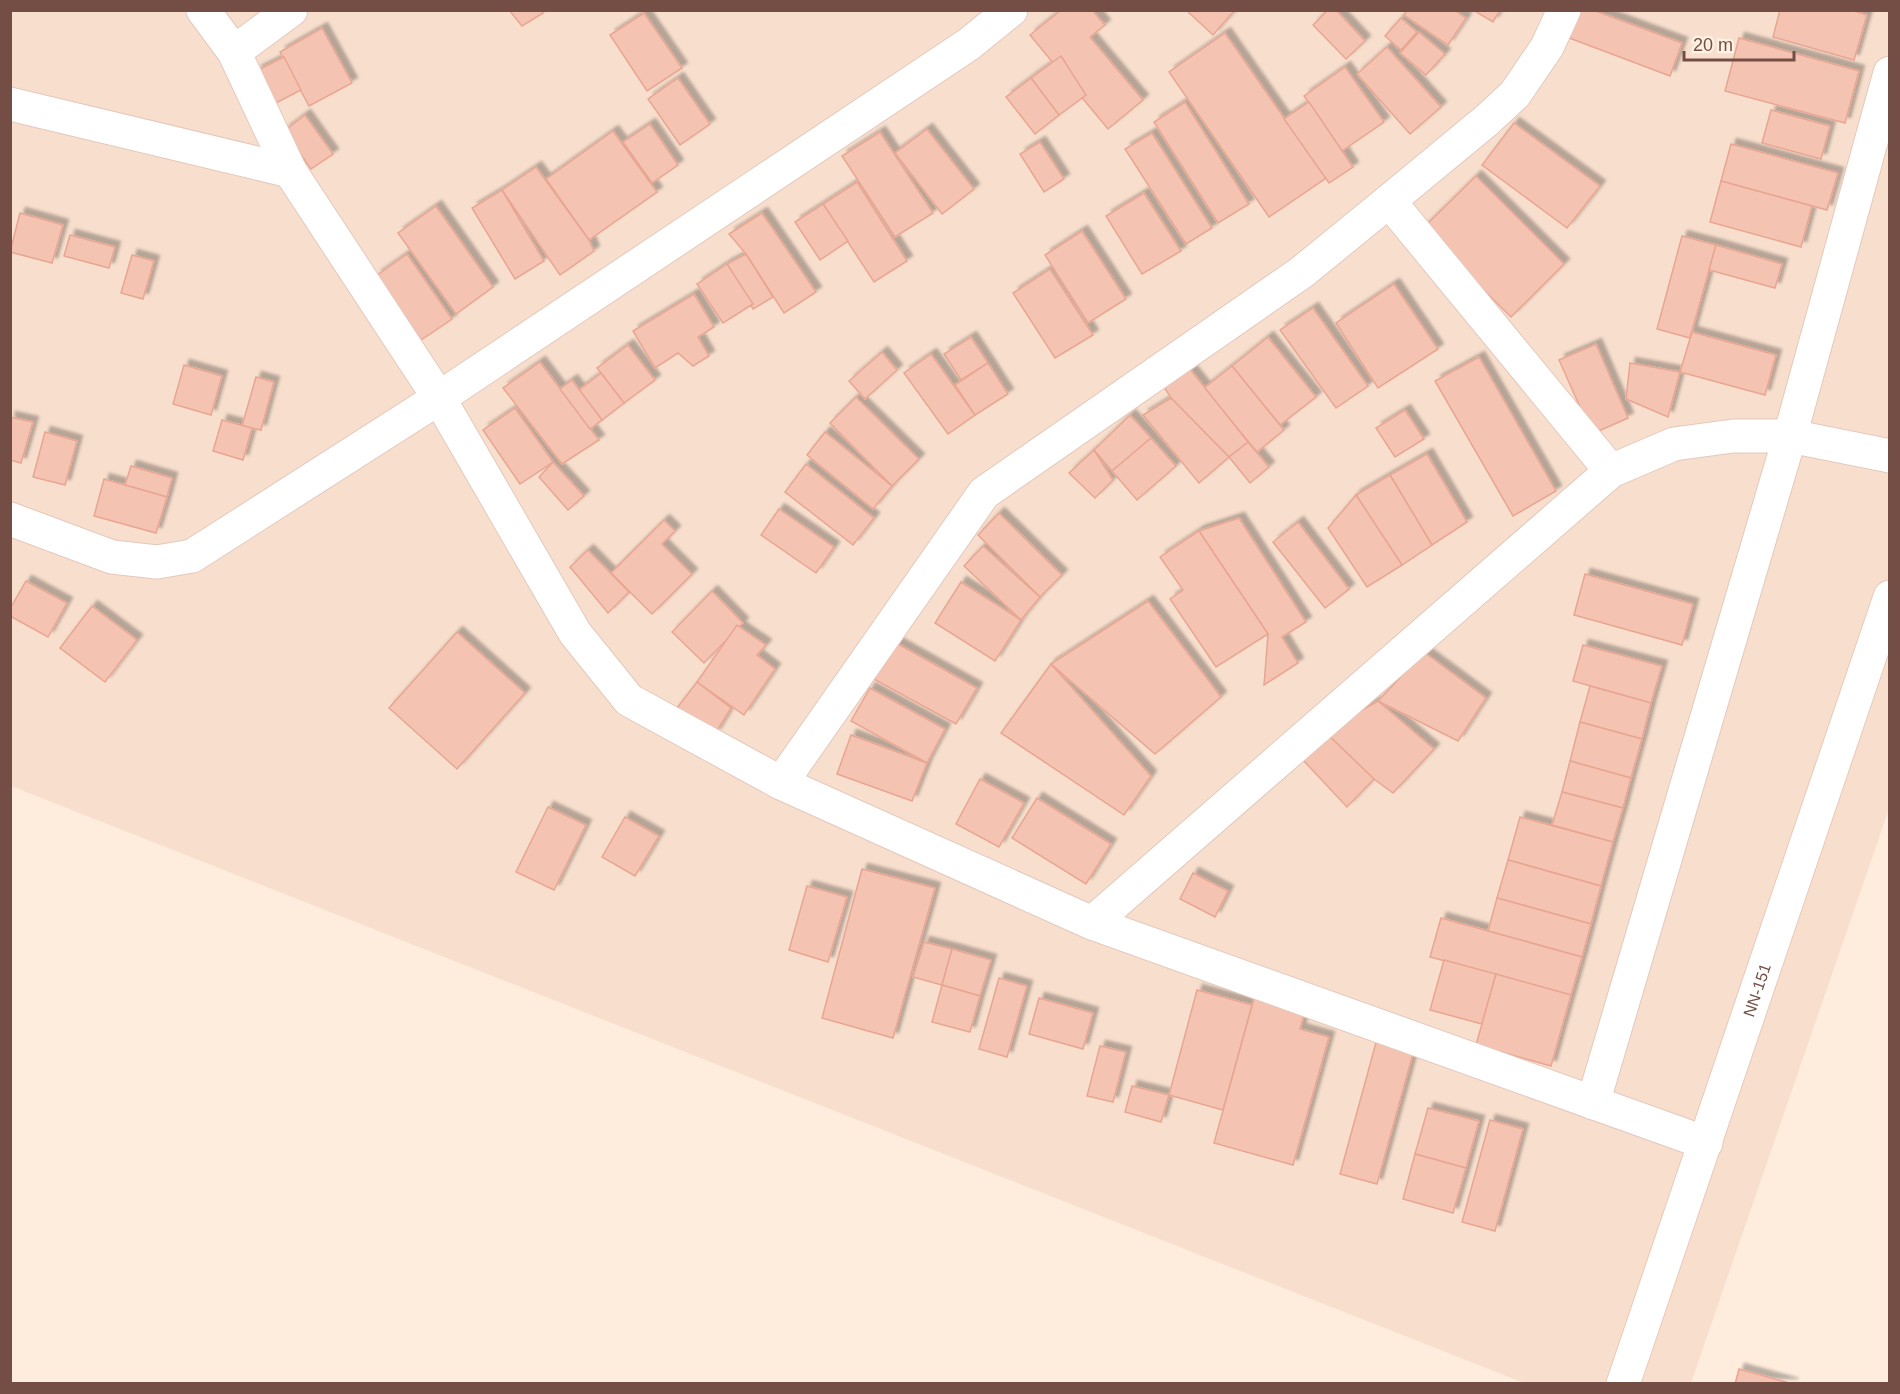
<svg xmlns="http://www.w3.org/2000/svg" width="1900" height="1394" font-family="Arial,sans-serif">
  <style>
    .residential { fill: #f8dfcd }
    .building { fill: #f5c3b2; stroke: #e8a692; stroke-width: 1.5; filter: url(#shadow) }
    .lines { fill: none; stroke-linecap: round; stroke-linejoin: round }
    .street-casing { stroke: #e4c8bc; stroke-width: 35 }
    .secondary-casing { stroke: #e9c8b8; stroke-width: 35 }
    .street { stroke: #fff; stroke-width: 33 }
    .secondary { stroke: #fff; stroke-width: 33 }
    .labels { text-anchor: middle; dominant-baseline: central; stroke-width: 4.5; stroke-linejoin: round; paint-order: stroke }
    .street-label { font-size: 16px; fill: #744e44; stroke: #fff1e4 }
  </style>
  <defs>
    <filter id="shadow"><feDropShadow dx="5.5" dy="-5.5" stdDeviation="1.5" flood-color="#0004"/></filter>
  </defs>
  <rect width="100%" height="100%" fill="#feecdc"/>
  <!-- residential -->
  <path class="residential" d="M10,11H1889V809L1691,1383H1524L11,786Z"/>
  <!-- building -->
  <g class="building">
    <path d="M509,10H541L543,13L522,26Z"/>
    <path d="M1061,10H1092L1105,25L1090,37L1143,100L1108,129L1030,35Z"/>
    <path d="M1186,10H1235L1213,35Z"/>
    <path d="M1328,10H1336L1365,41L1346,59L1313,25Z"/>
    <path d="M1407,10H1454L1466,18L1448,45L1404,15Z"/>
    <path d="M1473,10H1500L1493,22Z"/>
    <path d="M1574,10H1593L1682,43L1670,76L1564,36Z"/>
    <path d="M1780,10H1851L1867,15L1854,60L1773,37Z"/>
    <path d="M644,13L682,68L647,91L610,35Z"/>
    <path d="M1401,18L1417,32L1401,50L1385,36Z"/>
    <path d="M322,28L352,83L309,106L280,52Z"/>
    <path d="M1419,32L1445,54L1426,75L1400,53Z"/>
    <path d="M1225,33L1326,178L1269,217L1169,72Z"/>
    <path d="M1739,38L1859,71L1845,123L1725,91Z"/>
    <path d="M1387,47L1441,107L1410,134L1357,74Z"/>
    <path d="M1061,56L1086,95L1059,115L1031,78Z"/>
    <path d="M284,57L301,90L274,104L256,71Z"/>
    <path d="M1345,67L1384,122L1342,151L1304,96Z"/>
    <path d="M678,78L710,124L680,145L648,99Z"/>
    <path d="M1031,78L1059,115L1035,134L1006,97Z"/>
    <path d="M1185,102L1249,204L1218,223L1154,122Z"/>
    <path d="M1309,102L1353,167L1329,183L1284,119Z"/>
    <path d="M1771,110L1830,126L1821,159L1762,143Z"/>
    <path d="M305,115L333,154L311,169L284,131Z"/>
    <path d="M1514,123L1600,186L1567,228L1482,165Z"/>
    <path d="M650,124L678,165L652,183L623,142Z"/>
    <path d="M927,129L974,189L942,214L895,153Z"/>
    <path d="M613,131L657,192L589,240L546,179Z"/>
    <path d="M880,132L933,213L895,237L842,156Z"/>
    <path d="M1152,133L1212,228L1186,244L1125,149Z"/>
    <path d="M1040,142L1064,179L1044,192L1020,154Z"/>
    <path d="M1731,144L1838,173L1827,210L1721,181Z"/>
    <path d="M536,167L589,240L594,251L560,275L502,190Z"/>
    <path d="M1476,176L1564,264L1511,317L1422,229Z"/>
    <path d="M1721,181L1812,206L1801,247L1710,222Z"/>
    <path d="M857,182L907,261L874,282L823,204Z"/>
    <path d="M502,190L544,261L515,279L472,208Z"/>
    <path d="M1144,193L1181,251L1142,274L1106,216Z"/>
    <path d="M823,204L848,241L820,260L795,222Z"/>
    <path d="M436,206L493,287L456,314L398,233Z"/>
    <path d="M20,213L63,225L52,263L10,252Z"/>
    <path d="M762,213L816,292L784,313L746,254L729,234Z"/>
    <path d="M1082,231L1126,299L1088,323L1045,255Z"/>
    <path d="M70,235L115,247L109,268L64,256Z"/>
    <path d="M1682,236L1716,245L1690,338L1657,329Z"/>
    <path d="M1716,245L1782,264L1775,288L1709,270Z"/>
    <path d="M407,254L452,319L421,340L376,276Z"/>
    <path d="M746,254L773,297L753,309L727,264Z"/>
    <path d="M132,255L154,261L143,299L121,293Z"/>
    <path d="M727,264L753,304L723,323L697,284Z"/>
    <path d="M1050,269L1093,335L1055,358L1013,293Z"/>
    <path d="M1394,284L1438,349L1378,388L1336,323Z"/>
    <path d="M694,294L714,327L698,337L709,356L693,366L678,353L655,368L633,331Z"/>
    <path d="M1313,308L1368,386L1336,408L1280,330Z"/>
    <path d="M1692,332L1776,355L1765,395L1680,372Z"/>
    <path d="M971,337L988,363L961,380L944,354Z"/>
    <path d="M1268,337L1316,397L1280,425L1232,366Z"/>
    <path d="M1596,344L1628,418L1592,434L1559,360Z"/>
    <path d="M628,345L655,380L624,403L597,368Z"/>
    <path d="M882,352L897,370L865,399L849,381Z"/>
    <path d="M931,354L975,415L948,434L904,373Z"/>
    <path d="M1479,357L1556,491L1513,516L1435,381Z"/>
    <path d="M540,362L599,440L562,464L503,388Z"/>
    <path d="M988,363L1008,394L975,415L955,385Z"/>
    <path d="M1630,363L1680,372L1668,417L1626,399Z"/>
    <path d="M184,365L222,376L211,415L173,404Z"/>
    <path d="M1232,366L1284,430L1257,452L1204,388Z"/>
    <path d="M1190,369L1248,442L1229,457L1171,398L1164,387Z"/>
    <path d="M601,373L624,403L602,420L579,390Z"/>
    <path d="M256,377L274,382L261,430L242,426Z"/>
    <path d="M572,380L602,420L590,429L560,389Z"/>
    <path d="M856,397L919,459L892,486L830,423Z"/>
    <path d="M1171,398L1229,457L1199,483L1143,415Z"/>
    <path d="M515,408L553,462L520,484L483,430Z"/>
    <path d="M1405,410L1424,439L1395,457L1376,428Z"/>
    <path d="M1130,415L1151,438L1112,471L1094,450Z"/>
    <path d="M10,417L33,422L21,463L10,460Z"/>
    <path d="M222,420L252,428L243,460L213,451Z"/>
    <path d="M45,432L77,441L65,485L33,477Z"/>
    <path d="M825,432L892,486L873,509L807,455Z"/>
    <path d="M1151,438L1176,466L1137,500L1112,471Z"/>
    <path d="M1248,442L1269,467L1250,483L1229,457Z"/>
    <path d="M1094,450L1113,480L1095,498L1069,473Z"/>
    <path d="M1427,454L1467,522L1432,545L1390,475Z"/>
    <path d="M553,462L584,496L568,510L539,477Z"/>
    <path d="M806,464L874,518L853,545L785,492Z"/>
    <path d="M131,466L172,478L167,497L125,485Z"/>
    <path d="M1390,475L1432,545L1402,565L1356,495Z"/>
    <path d="M104,479L167,497L156,533L94,516Z"/>
    <path d="M1356,495L1402,565L1367,587L1328,528Z"/>
    <path d="M779,509L834,547L816,573L761,535Z"/>
    <path d="M999,513L1062,575L1040,597L978,535Z"/>
    <path d="M1239,518L1306,622L1282,637L1298,663L1264,685L1268,634L1199,531Z"/>
    <path d="M664,520L675,531L662,544L692,574L652,614L611,573Z"/>
    <path d="M1298,522L1349,589L1325,608L1273,542Z"/>
    <path d="M1199,531L1268,634L1216,667L1170,599L1183,590L1160,557Z"/>
    <path d="M983,546L1040,597L1021,620L964,566Z"/>
    <path d="M588,550L629,592L608,613L570,567Z"/>
    <path d="M1585,574L1693,604L1682,645L1574,615Z"/>
    <path d="M26,581L67,603L48,637L10,616V609Z"/>
    <path d="M961,582L1021,620L995,661L935,623Z"/>
    <path d="M712,591L743,623L704,663L672,632Z"/>
    <path d="M1148,601L1221,697L1155,754L1051,664Z"/>
    <path d="M92,606L137,640L105,682L60,648Z"/>
    <path d="M737,625L766,645L757,655L775,669L744,715L697,682Z"/>
    <path d="M457,632L525,693L457,769L389,708Z"/>
    <path d="M891,640L977,688L956,724L870,677Z"/>
    <path d="M1583,645L1662,666L1651,703L1573,681Z"/>
    <path d="M1424,652L1486,698L1458,741L1378,701Z"/>
    <path d="M1051,664L1151,776L1124,815L1001,733Z"/>
    <path d="M697,682L731,708L715,734L676,709Z"/>
    <path d="M1590,686L1651,703L1642,739L1580,722Z"/>
    <path d="M870,688L945,729L927,763L851,721Z"/>
    <path d="M1378,701L1434,749L1393,793L1374,779L1324,731Z"/>
    <path d="M1580,722L1642,739L1631,778L1570,761Z"/>
    <path d="M1324,731L1374,779L1347,807L1301,758Z"/>
    <path d="M851,735L927,763L912,801L837,774Z"/>
    <path d="M1570,761L1631,778L1623,808L1562,792Z"/>
    <path d="M980,779L1024,803L999,847L956,824Z"/>
    <path d="M1562,792L1623,808L1613,842L1552,825Z"/>
    <path d="M1037,798L1111,844L1086,884L1012,838Z"/>
    <path d="M548,807L586,825L554,890L516,872Z"/>
    <path d="M625,817L659,836L635,876L602,857Z"/>
    <path d="M1520,817L1613,842L1601,886L1508,860Z"/>
    <path d="M1508,860L1601,886L1591,924L1497,898Z"/>
    <path d="M862,869L935,888L893,1038L822,1018Z"/>
    <path d="M1193,873L1228,891L1215,917L1180,899Z"/>
    <path d="M807,886L847,897L828,962L789,950Z"/>
    <path d="M1497,898L1591,924L1582,957L1488,931Z"/>
    <path d="M1441,918L1582,957L1571,995L1430,957Z"/>
    <path d="M924,942L952,949L942,985L913,977Z"/>
    <path d="M952,949L991,960L980,996L942,985Z"/>
    <path d="M1444,960L1496,974L1482,1024L1430,1010Z"/>
    <path d="M1496,974L1571,995L1551,1066L1476,1045Z"/>
    <path d="M999,978L1027,986L1007,1057L979,1049Z"/>
    <path d="M942,985L980,996L970,1032L932,1022Z"/>
    <path d="M1197,990L1252,1005L1223,1110L1169,1095Z"/>
    <path d="M1255,995L1306,1009L1300,1029L1329,1037L1293,1165L1214,1143Z"/>
    <path d="M1039,998L1093,1013L1083,1049L1029,1034Z"/>
    <path d="M1377,1039L1414,1050L1377,1184L1340,1174Z"/>
    <path d="M1100,1046L1126,1052L1113,1102L1087,1096Z"/>
    <path d="M1132,1086L1169,1095L1161,1122L1125,1112Z"/>
    <path d="M1428,1108L1479,1121L1466,1168L1415,1154Z"/>
    <path d="M1490,1120L1523,1129L1495,1231L1462,1222Z"/>
    <path d="M1415,1154L1466,1168L1453,1213L1403,1199Z"/>
    <path d="M1739,1369L1793,1384H1735Z"/>
  </g>
  <g class="lines">
    <!-- street casing -->
    <g class="street-casing">
      <g id="street">
        <path d="M203,10L234,52L290,171"/>
        <path d="M234,52L291,10"/>
        <path d="M10,104L290,171L439,398L575,633L629,700L781,783L1092,923L1706,1143"/>
        <path d="M1389,201L1611,471"/>
        <path d="M10,519L112,557L157,562L192,556L439,398L969,44L1011,10"/>
        <path d="M781,783L984,493L1302,272L1389,201L1487,120L1515,94L1547,47L1564,10"/>
        <path d="M1092,923L1611,471L1674,444L1733,436H1790L1890,456"/>
        <path d="M1593,1103L1790,436L1890,73"/>
      </g>
    </g>
    <!-- secondary casing -->
    <g class="secondary-casing">
      <g id="secondary">
        <path id="s1" d="M1623,1384L1890,597"/>
      </g>
    </g>
    <!-- street -->
    <use href="#street" class="street"/>
    <!-- secondary -->
    <use href="#secondary" class="secondary"/>
  </g>
  <g class="labels">
    <!-- street labels -->
    <g class="street-label">
      <text stroke="none"><textPath href="#s1" startOffset="416">NN-151</textPath></text>
    </g>
  </g>
  <!-- border -->
  <rect width="1900" height="1394" fill="none" stroke="#744e44" stroke-width="24"/>
  <!-- scale -->
  <path d="M1684 51v9h110v-9" fill="none" stroke="#744e44" stroke-width="3"/>
  <text x="1693" y="51" font-size="18" fill="#744e44" stroke="#fff1e4" stroke-width="4.5" paint-order="stroke">20 m</text>
</svg>
